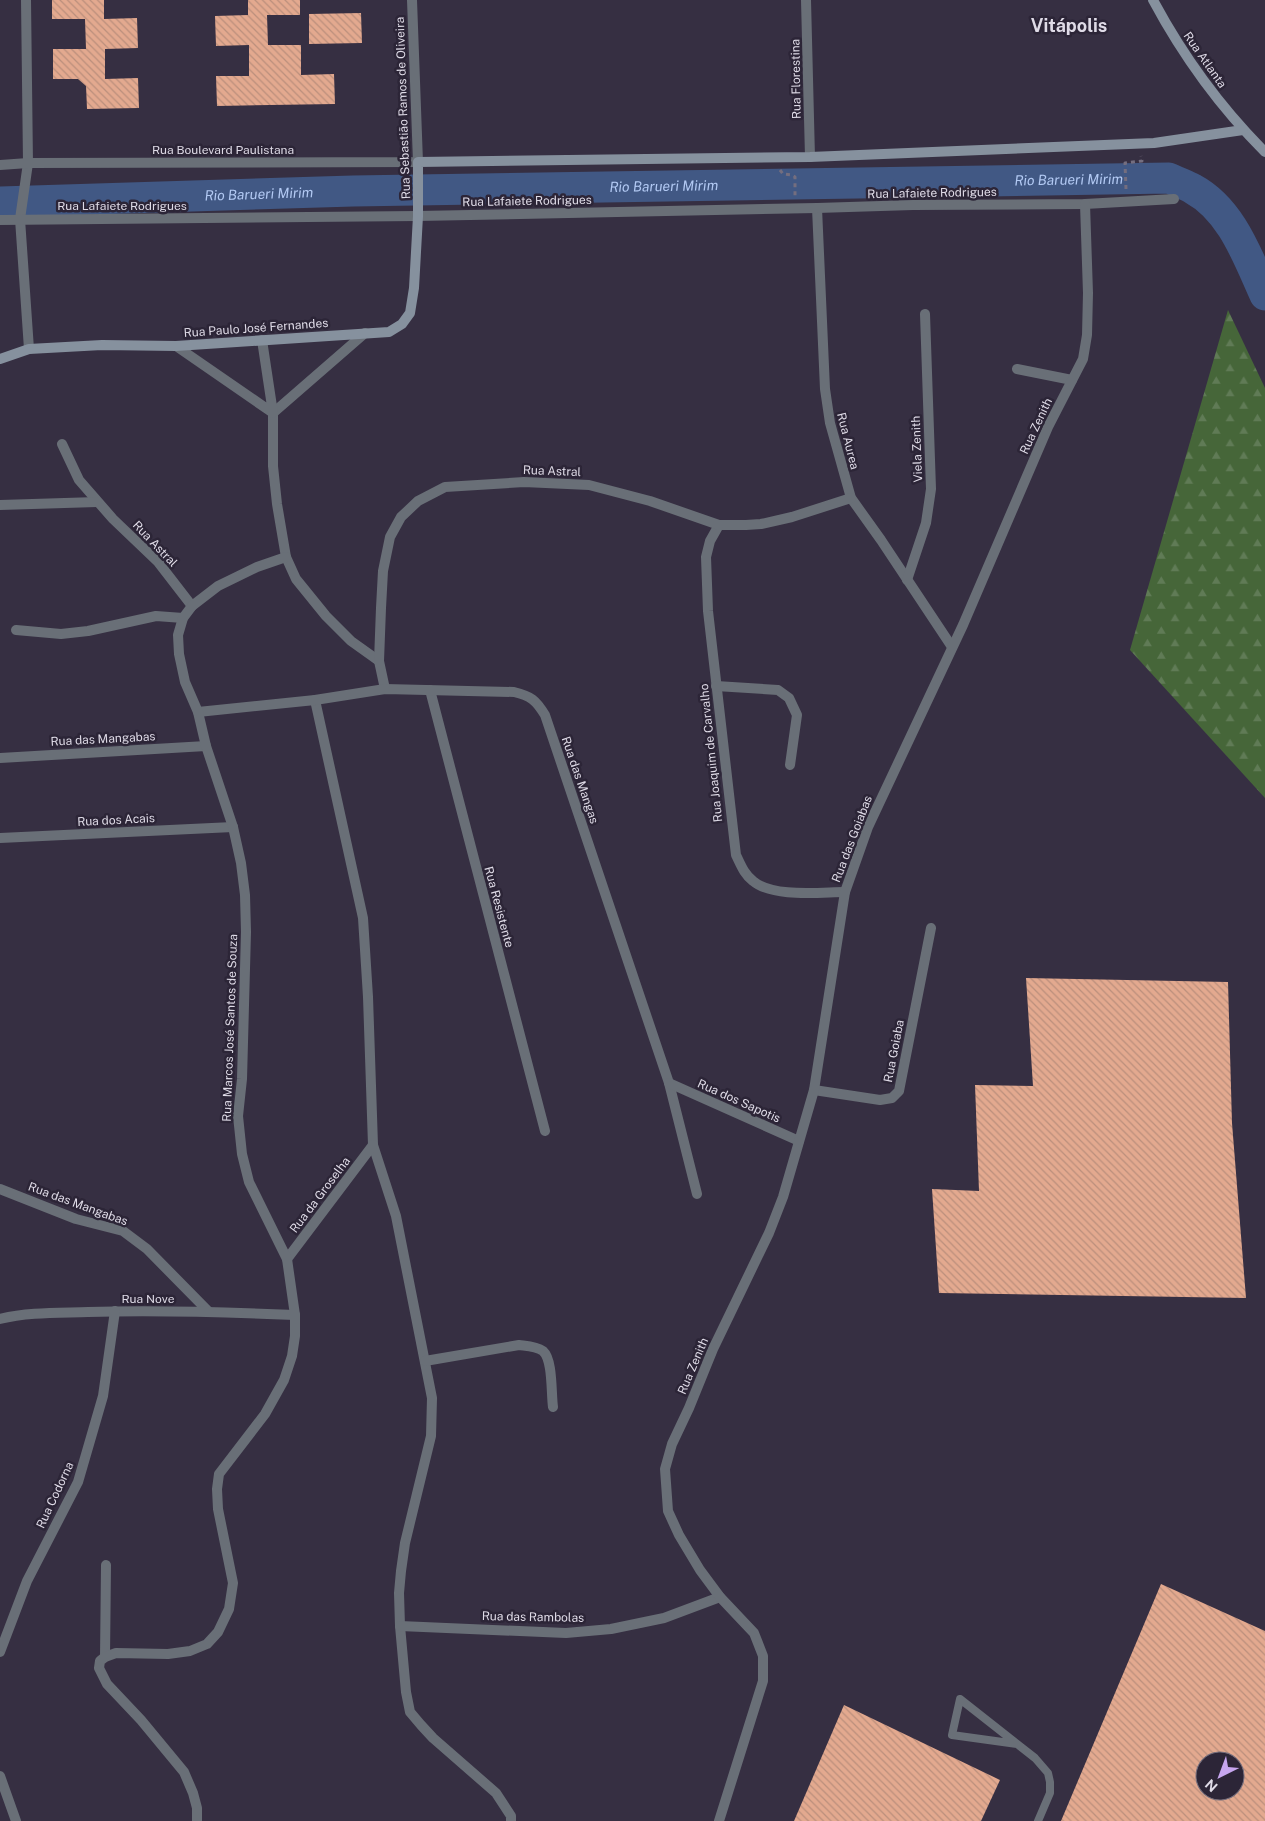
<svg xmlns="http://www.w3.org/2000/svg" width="1265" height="1821" font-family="'Public Sans',sans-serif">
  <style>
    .forest { fill: url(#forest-firs) }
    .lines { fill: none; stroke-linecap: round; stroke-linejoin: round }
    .river { stroke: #415884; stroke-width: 31 }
    .building { fill: url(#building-back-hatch); fill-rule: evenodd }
    .path { stroke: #746e7f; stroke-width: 3; stroke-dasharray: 4 4; stroke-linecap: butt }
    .lane { stroke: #696f77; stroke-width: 8 }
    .street { stroke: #696f77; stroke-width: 10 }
    .secondary { stroke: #86919e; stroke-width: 10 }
    .labels { text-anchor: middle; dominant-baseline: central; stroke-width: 5; stroke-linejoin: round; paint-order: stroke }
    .street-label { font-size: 12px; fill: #dfdbe7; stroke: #2c2537 }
    .water-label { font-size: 14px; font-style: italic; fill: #b2c9f3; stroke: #2c2537 }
    .district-label { font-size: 18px; font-weight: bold; fill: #dfdbe7; stroke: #2c2537 }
  </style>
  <defs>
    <pattern id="forest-firs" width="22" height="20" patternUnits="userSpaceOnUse" patternTransform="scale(1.25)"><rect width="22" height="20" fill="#466639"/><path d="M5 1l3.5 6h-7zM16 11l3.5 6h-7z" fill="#607b56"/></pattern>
    <pattern id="building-back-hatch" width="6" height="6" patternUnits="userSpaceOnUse" patternTransform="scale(1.25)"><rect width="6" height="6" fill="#e3a98f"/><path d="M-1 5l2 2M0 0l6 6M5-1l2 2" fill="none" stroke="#bb8f7c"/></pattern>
  </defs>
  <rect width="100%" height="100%" fill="#362f42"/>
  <!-- forest -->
  <path class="forest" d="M1228,310L1265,388V798L1130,650Z"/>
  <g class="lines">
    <!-- river -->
    <path class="river" id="s1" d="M0,202L353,191L1169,178C1177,182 1186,185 1193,189C1232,210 1248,258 1265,295"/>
  </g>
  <!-- building -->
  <g class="building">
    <path d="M52,0H104V19L137,18L138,48L105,49V79L138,78L139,108L87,109L86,86L78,79H53V49H86L85,19H52Z"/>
    <path d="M248,0H300V15H267L268,45H301V75L334,74L335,104L217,106L216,76H249V45L216,46L215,16L248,15Z"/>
    <path d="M361,13L362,43L309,44V14Z"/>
    <path d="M1026,978L1228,982L1232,1123L1246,1298L939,1293L932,1189L979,1191L975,1085L1033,1086Z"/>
    <path d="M1161,1584L1265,1631V1821H1061ZM1205,1761H1235V1791H1205Z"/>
    <path d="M844,1705L1000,1780L981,1821H794Z"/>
  </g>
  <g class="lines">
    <!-- path -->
    <g class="path">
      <path d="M780,170L783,174L792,175L795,177V196"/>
      <path d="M1126,189L1125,163L1142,161L1141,156"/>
    </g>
    <!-- lane -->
    <path class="lane" d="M1017,1744L952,1735L960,1699L1035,1758L1048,1773L1050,1782V1793L1038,1821"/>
    <!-- street -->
    <g class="street">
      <path d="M26,0L28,163L20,219L29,349"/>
      <path d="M806,0L810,157"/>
      <path d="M0,165L28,163L418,162L412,0"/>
      <path d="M817,208L825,389L830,423L851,498L881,540L952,647"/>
      <path d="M0,220L418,216L817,208L913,205L1085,204L1174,199"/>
      <path d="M365,333L273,413V466L277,504L286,557L296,579L326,616L351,641L379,661"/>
      <path d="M176,346L273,413L262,340"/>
      <path d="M1017,369L1072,380"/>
      <path d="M62,444L79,480L113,519L158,562L192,606"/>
      <path d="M0,505L97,502"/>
      <path d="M719,525L710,541L706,557L708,611L736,855C741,865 744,874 753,881C773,898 821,892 845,892"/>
      <path d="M907,580L926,523L931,489L925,314"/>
      <path d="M16,630L61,634L88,631L156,616L183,618"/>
      <path d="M716,686L778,690L789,698L797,715L790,765"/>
      <path d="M385,689L379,661L381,608L383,571L390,537L401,517L418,501L445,487L524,482L589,485L650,501L719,525H746L761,524L792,517L851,498"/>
      <path d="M430,690L545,1131"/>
      <path d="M315,700L363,918L368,997L373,1145L396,1216L432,1398L431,1436L405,1543L401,1571L399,1593L400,1626L406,1692L410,1712L421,1725L433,1738L496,1793L511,1816V1821"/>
      <path d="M198,712L315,700L385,689L514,692C531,696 536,700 545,715L669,1083L697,1194"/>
      <path d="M0,758L206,746"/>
      <path d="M0,838L233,827"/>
      <path d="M669,1083L799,1141"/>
      <path d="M814,1090L880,1100L892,1098L899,1091L931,928"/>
      <path d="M0,1189L76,1219L123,1231L147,1249L208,1311"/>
      <path d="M287,1259L373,1145"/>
      <path d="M0,1319C28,1312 59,1313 88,1312C157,1310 226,1312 295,1315"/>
      <path d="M425,1361L519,1345C527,1346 536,1346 543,1351C553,1360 551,1393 553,1407"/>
      <path d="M400,1626L566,1633L611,1629L664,1618L720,1597"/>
      <path d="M0,1652L27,1581L78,1482L103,1396L115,1311"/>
      <path d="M105,1657L106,1565"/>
      <path d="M0,1776L16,1821"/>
      <path d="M197,1821V1808L193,1793L184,1772L141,1720L107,1684L99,1668L100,1661L105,1657L116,1653L168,1654L190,1651L207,1644L218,1632L229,1609L233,1583L218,1509L217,1489L219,1474L265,1414L284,1380L292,1356L295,1336V1315L287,1259L249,1182L242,1154L238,1116L242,1079L246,932L245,895L241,863L233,827L206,746L198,712L185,682L179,654L178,635L183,618L192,606L218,586L257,567L286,557"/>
      <path d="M719,1821L763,1681V1656L754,1633L720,1597L700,1570L679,1535L668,1511L665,1469L672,1444L689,1408L713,1349L769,1233L783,1197L814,1090L845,892L868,827L963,625L1048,427L1083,359L1087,335L1088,293L1085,204"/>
    </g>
    <!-- secondary -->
    <g class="secondary">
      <path d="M1153,0C1183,56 1220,107 1265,152"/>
      <path d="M0,359L29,349L102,345L176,346L389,332L402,324L410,313L414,288L418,216V162L810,157L1154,143L1243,130"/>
    </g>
  </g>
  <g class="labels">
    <!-- street labels -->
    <g class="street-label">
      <text transform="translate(1205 60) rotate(55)">Rua Atlanta</text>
      <text transform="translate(796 79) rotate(-91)">Rua Florestina</text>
      <text transform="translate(403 108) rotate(-92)">Rua Sebastião Ramos de Oliveira</text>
      <text x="223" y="150">Rua Boulevard Paulistana</text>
      <text transform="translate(932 193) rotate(-1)">Rua Lafaiete Rodrigues</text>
      <text transform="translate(527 201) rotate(-1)">Rua Lafaiete Rodrigues</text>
      <text x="122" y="206">Rua Lafaiete Rodrigues</text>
      <text transform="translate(256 328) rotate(-4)">Rua Paulo José Fernandes</text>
      <text transform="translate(1036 426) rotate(-65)">Rua Zenith</text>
      <text transform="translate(848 441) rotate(76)">Rua Aurea</text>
      <text transform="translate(917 449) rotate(-92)">Viela Zenith</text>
      <text transform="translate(552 471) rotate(2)">Rua Astral</text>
      <text transform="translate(155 544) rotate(46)">Rua Astral</text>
      <text transform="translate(103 739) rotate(-3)">Rua das Mangabas</text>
      <text transform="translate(711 753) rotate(-96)">Rua Joaquim de Carvalho</text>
      <text transform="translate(580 780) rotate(71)">Rua das Mangas</text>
      <text transform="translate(116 820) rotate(-3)">Rua dos Acais</text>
      <text transform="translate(852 839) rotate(-69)">Rua das Goiabas</text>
      <text transform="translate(499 907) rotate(75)">Rua Resistente</text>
      <text transform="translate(230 1028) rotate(-88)">Rua Marcos José Santos de Souza</text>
      <text transform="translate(894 1051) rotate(-79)">Rua Goiaba</text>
      <text transform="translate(739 1101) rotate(24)">Rua dos Sapotis</text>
      <text transform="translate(320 1195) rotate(-53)">Rua da Groselha</text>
      <text transform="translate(78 1204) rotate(20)">Rua das Mangabas</text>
      <text x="148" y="1299">Rua Nove</text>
      <text transform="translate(693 1366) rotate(-67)">Rua Zenith</text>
      <text transform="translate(55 1495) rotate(-65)">Rua Codorna</text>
      <text transform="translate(533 1617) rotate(1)">Rua das Rambolas</text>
    </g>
    <!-- water labels -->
    <g class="water-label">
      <text stroke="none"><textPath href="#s1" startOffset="1069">Rio Barueri Mirim</textPath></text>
      <text stroke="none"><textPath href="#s1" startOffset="664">Rio Barueri Mirim</textPath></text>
      <text stroke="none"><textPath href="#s1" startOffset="259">Rio Barueri Mirim</textPath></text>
    </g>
    <!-- district labels -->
    <g class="district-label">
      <text x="1069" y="25">Vitápolis</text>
    </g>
  </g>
  <!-- north arrow -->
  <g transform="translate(1220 1776) rotate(222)"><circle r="24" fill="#2c2537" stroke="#746e7d"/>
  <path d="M0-4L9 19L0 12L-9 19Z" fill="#c7a6ef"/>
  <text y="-8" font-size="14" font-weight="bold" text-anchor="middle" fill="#dfdbe7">N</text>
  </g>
</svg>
